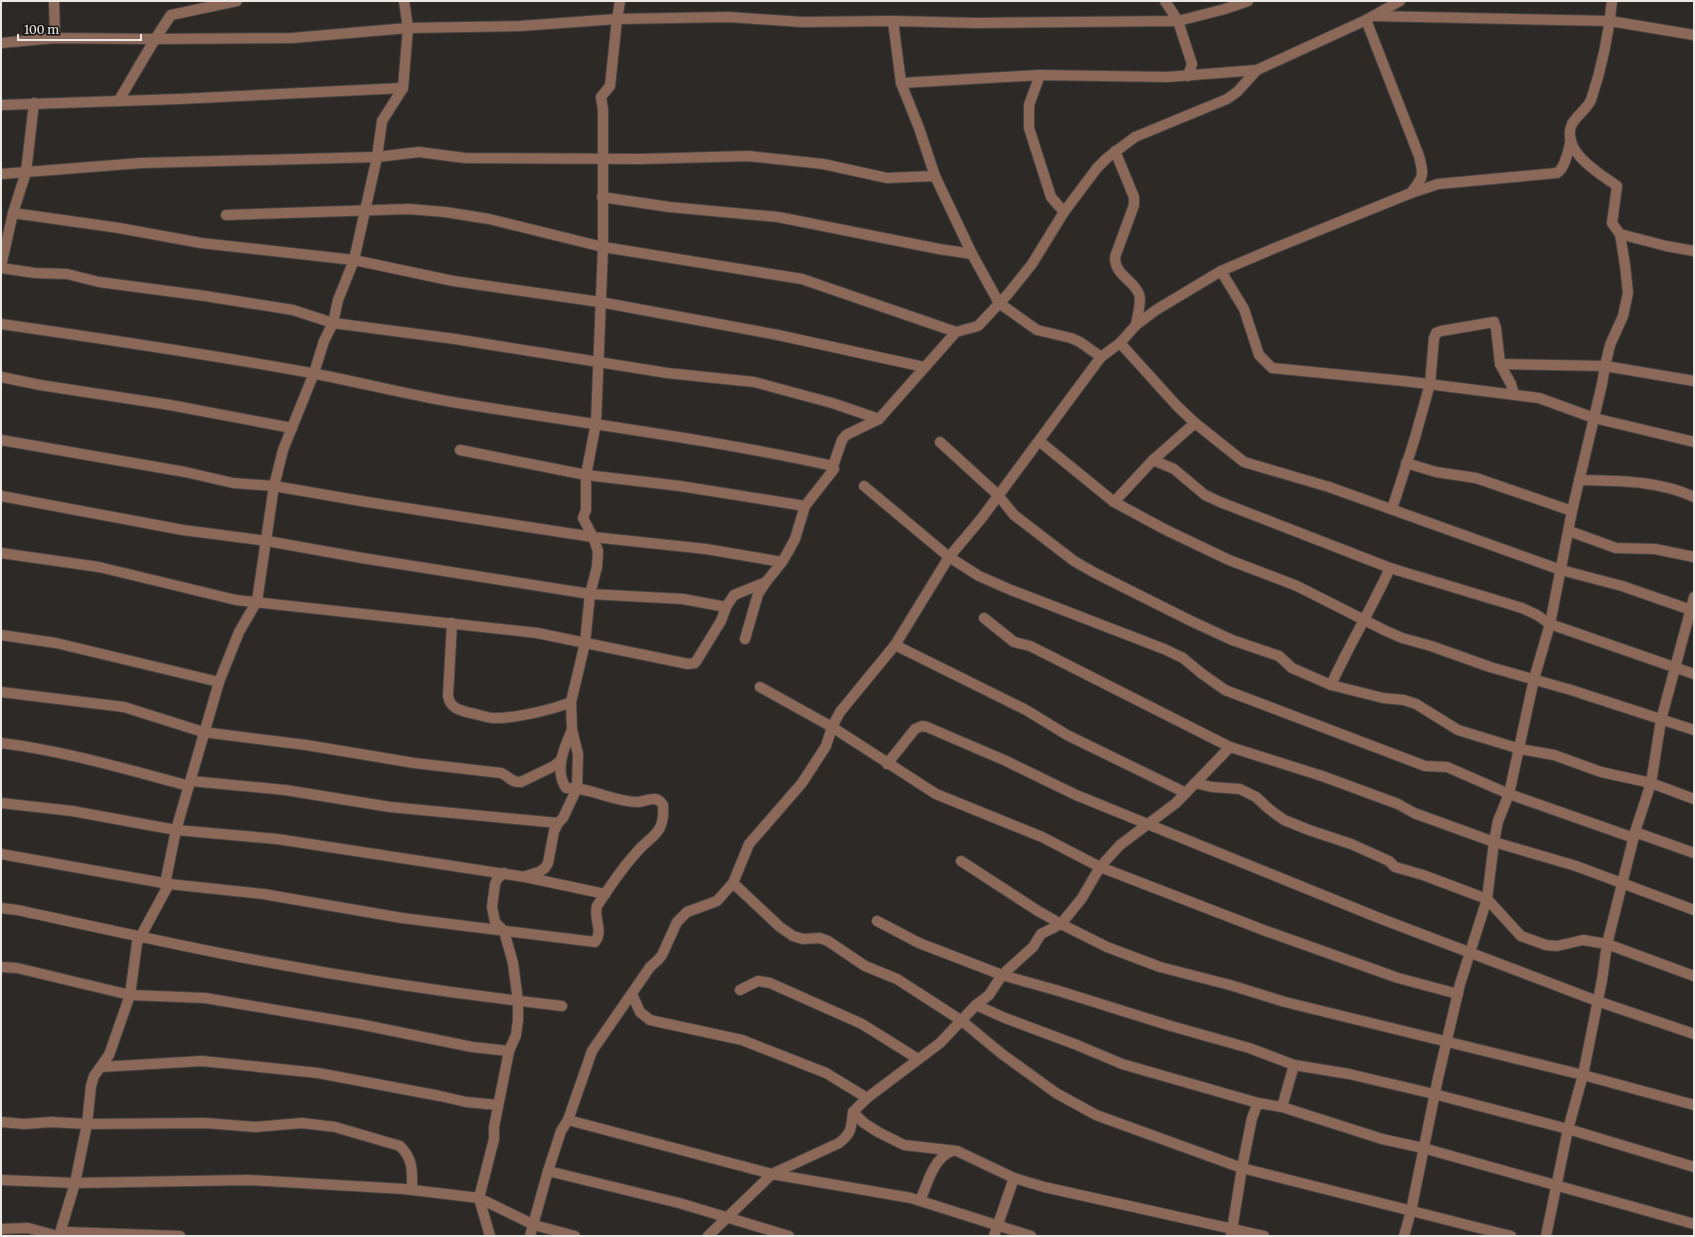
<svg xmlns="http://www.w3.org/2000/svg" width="1695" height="1237" font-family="Merriweather,serif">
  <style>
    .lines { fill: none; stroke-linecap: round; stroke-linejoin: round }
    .minor-casing { stroke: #484442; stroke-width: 12 }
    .minor { stroke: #8c6859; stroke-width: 10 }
  </style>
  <rect width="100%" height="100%" fill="#2d2927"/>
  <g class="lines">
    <!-- minor casing -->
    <g class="minor-casing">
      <g id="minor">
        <path d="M54,1L55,38"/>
        <path d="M1165,1L1178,21L1192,64L1188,76"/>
        <path d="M1373,16L1610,21L1694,35"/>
        <path d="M617,19L610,86L601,97L603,110V247L596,423L586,475V510L583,518L593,537L706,549L782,562"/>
        <path d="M617,20L620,1"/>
        <path d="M893,21L901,83L919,128L935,176L972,254L999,303L1037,330L1071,338L1080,342L1101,357"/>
        <path d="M1,43L55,38L154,39L292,38L408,28L520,26L617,19L729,17L802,22L893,21L976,23L1178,21L1225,9L1248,1"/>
        <path d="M1040,75L1029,105V128L1051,197L1064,212"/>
        <path d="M901,83L1040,75L1167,77L1257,70"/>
        <path d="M119,100C136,72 152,42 171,15L237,1"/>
        <path d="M1,105L179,99L403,88"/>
        <path d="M1115,151L1134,197V205L1115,257C1115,276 1132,278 1139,294C1142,302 1137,316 1136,325"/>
        <path d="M1,174L141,163L377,157L419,152L465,158L641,159L748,156L823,164L887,178L935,176"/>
        <path d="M1411,193L1438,184L1557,173C1566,167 1568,150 1571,140"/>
        <path d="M602,197L669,207L778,217L939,249L972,254"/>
        <path d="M13,213L119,228L201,243L354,260L453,281L600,302L778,335L924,367"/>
        <path d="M226,215L409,209L445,212L489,219L603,247L802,279L956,332"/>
        <path d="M1620,234L1666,246L1694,251"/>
        <path d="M1,266L13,213L26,172L34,103"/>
        <path d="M1,268L35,273L67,274L99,282L205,296L293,310L333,323L455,339L667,373L754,382L832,403L879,419"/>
        <path d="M1221,271L1244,309L1259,355L1272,368L1404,381L1539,398L1594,418L1694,442"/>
        <path d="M1,324C105,339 208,354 311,373C358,382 405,394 452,402C579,423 707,438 833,466"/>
        <path d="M1120,343L1177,406L1195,423L1244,462L1329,487L1561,570L1622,586L1694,611"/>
        <path d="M1500,364L1605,366L1694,381"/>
        <path d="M1,377L40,385L170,405L292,428"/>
        <path d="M1,440L185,472L233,483L274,486L367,502L593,537L598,551L597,567L590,594L585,643L571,702L572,730L578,754L577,788L563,818L558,823L390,807L285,790L191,781"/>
        <path d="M1039,441L1114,502L1166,530L1229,560L1297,586L1384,630L1402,638L1431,646L1490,667L1571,690L1694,730"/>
        <path d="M940,442L998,495L1014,515L1074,561L1095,573L1191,621L1232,640L1279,656L1292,668L1331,685L1383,698L1404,700L1416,704L1458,730L1520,749L1554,755L1601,772L1651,783L1694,799"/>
        <path d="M460,450L586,475L680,486L805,506"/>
        <path d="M1153,460L1174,469L1205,495L1220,502L1390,568L1522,608L1537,615L1550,624L1694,674"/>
        <path d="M1406,463L1436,472L1476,478L1572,511"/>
        <path d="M1579,480C1617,481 1659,480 1694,497"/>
        <path d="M864,486L949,557L979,576L1011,590L1164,649L1183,658L1201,673L1225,690L1425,766L1447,767L1509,794L1634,838"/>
        <path d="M1,496L183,530L267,541L362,558L590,594L683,599L726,607"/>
        <path d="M1114,502L1153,460L1195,423"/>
        <path d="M1392,509L1414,441L1430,384L1434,338L1436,333L1441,331L1494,322L1496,328L1500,364L1511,384L1514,394"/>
        <path d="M1569,531L1616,548L1655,549L1694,557"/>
        <path d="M1,553L99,567L236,600L537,633L688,664L695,663L697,660L721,621L726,607L734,595L766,582"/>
        <path d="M984,618L1014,642L1030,646L1042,652L1230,747L1322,776L1398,804L1414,813L1494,842L1576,866L1694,910"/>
        <path d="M452,623L448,696C450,708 459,710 470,713C477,714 485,717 492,718C512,719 552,710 571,702"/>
        <path d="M1,635L56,643L219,682"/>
        <path d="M745,639L758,594L766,582L782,562L789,550L795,539L805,506L834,469L833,466L842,440L846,435L879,419L956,332L978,326L1008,294L1032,264L1064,212L1097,168L1107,158L1135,137L1227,99L1237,92L1257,70L1366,20L1400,1"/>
        <path d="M895,645L1026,710L1067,735L1186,793"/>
        <path d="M1331,685C1349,645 1372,608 1390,568"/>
        <path d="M760,687L832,727L936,794L1042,837L1100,867L1266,931L1398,978L1458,994"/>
        <path d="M1,692L124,707L203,732L306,745L414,763L501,773C509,776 511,783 521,782L554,766L561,760"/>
        <path d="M1,743C65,751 126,769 189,786"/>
        <path d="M887,764L915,729L922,726L927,727L1004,760L1076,795L1379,918L1597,1001L1694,1034"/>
        <path d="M1195,783L1212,787L1240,789L1256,797L1269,809L1284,820L1309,830L1351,844L1389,861L1395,867L1423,875L1487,899L1521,936L1546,945L1557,946L1583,940L1607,944L1694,976"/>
        <path d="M1,803L72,811L176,830L277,839L525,877L605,894"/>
        <path d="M1635,832L1694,853"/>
        <path d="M1,854L169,884L263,894L402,918L595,942C604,929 593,920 597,906C609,888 621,869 636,853C652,834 665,835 663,805C656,794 648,801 638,802C613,802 591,787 566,788C554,770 564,748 572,730"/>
        <path d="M961,861L1038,911L1061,924L1107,947L1160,967L1230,985L1285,1002L1583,1075L1694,1105"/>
        <path d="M526,876L539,872L545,868L548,863L554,831L558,823"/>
        <path d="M733,883L780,927L793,936L803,939L820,938L828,941L865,966L897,979L962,1021L1002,1054L1056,1093L1096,1115L1242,1168L1511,1236"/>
        <path d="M1,908L17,910C102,928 187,948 272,963C368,981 465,995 562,1006"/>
        <path d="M877,921L919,943L1002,975L1059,991L1171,1026L1249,1048L1294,1065L1349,1074L1434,1094L1568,1129L1694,1167"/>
        <path d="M1,967L17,968L130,995L205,998L359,1024L472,1047L509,1051"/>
        <path d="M740,990L758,981L770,983L862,1024L918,1059"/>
        <path d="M632,994L640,1012L650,1020L742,1040L826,1073L867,1098"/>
        <path d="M976,1005L1005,1018L1077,1045L1122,1064L1258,1103L1282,1107L1382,1139L1423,1148L1694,1224"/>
        <path d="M101,1067L202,1061L318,1073L440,1096L466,1102L498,1105"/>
        <path d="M1282,1107L1294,1065"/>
        <path d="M853,1112L864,1123L878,1132L904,1145L957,1151L1014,1178L1044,1187L1264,1236"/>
        <path d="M568,1120L772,1174L911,1198L1031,1236"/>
        <path d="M1,1122L24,1124L51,1122L87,1124L205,1123L255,1127L302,1123L335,1127L400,1146C414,1160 412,1172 412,1190"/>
        <path d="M548,1171L679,1203L789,1236"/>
        <path d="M1,1180L75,1183L248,1180L404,1189L479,1198L534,1225L575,1236"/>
        <path d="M920,1201C927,1185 933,1159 950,1152"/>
        <path d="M1,1229L28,1228L58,1236"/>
        <path d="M59,1236L75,1183L87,1124L91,1086L94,1076L109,1055L130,995L137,943L169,884L166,879L176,830L219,682L239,632L257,601L274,486L283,450L314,373L324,341L333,323L338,300L354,260L377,157L382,121L403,88L408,28L404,1"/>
        <path d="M60,1236L66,1232L180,1236"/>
        <path d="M490,1236L479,1198L494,1139V1127L509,1051L516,1035L518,1020V1001L513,963L504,931L495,922L492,907L495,884L497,879L504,873"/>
        <path d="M530,1236L548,1171L561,1131L568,1120L592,1051L650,967L658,960L662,955L677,922L687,912L717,901L733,883L749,844L802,783L826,746L832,727L840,712L895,645L949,557L981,519L1092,369L1101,357L1120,343L1136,325L1156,310L1221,271L1275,248L1411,193C1424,176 1424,176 1419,156L1366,20"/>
        <path d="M708,1236L772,1174L839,1143C852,1133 851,1128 853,1112L867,1098L940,1043L976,1005L989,995L1002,975L1033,947L1041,934L1061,924L1082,898L1100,867L1120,845L1176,803L1230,747"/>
        <path d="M994,1236L1014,1178"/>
        <path d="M1231,1236L1242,1168L1252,1118L1258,1103"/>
        <path d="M1404,1236L1411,1211L1438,1078L1460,984L1487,899L1494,842L1498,821L1509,794L1534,679L1550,624L1572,511L1602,384L1605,366L1610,345L1623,316L1628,293L1625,265L1620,234L1612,223L1617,186C1599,173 1560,151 1572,124C1577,115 1587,109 1591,100C1601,70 1609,32 1612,1"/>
        <path d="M1546,1236L1568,1129L1583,1075L1602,980L1607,944L1635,832L1651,783L1661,720L1694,597"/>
      </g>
    </g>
    <!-- minor -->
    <use href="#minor" class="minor"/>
  </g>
  <!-- border -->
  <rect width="1695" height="1237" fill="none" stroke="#ebe8e6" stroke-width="4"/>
  <!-- scale -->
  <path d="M18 34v6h123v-6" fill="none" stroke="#ebe8e6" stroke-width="2"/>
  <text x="24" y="34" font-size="12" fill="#ebe8e6" stroke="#141211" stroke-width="3" paint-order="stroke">100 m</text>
</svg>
